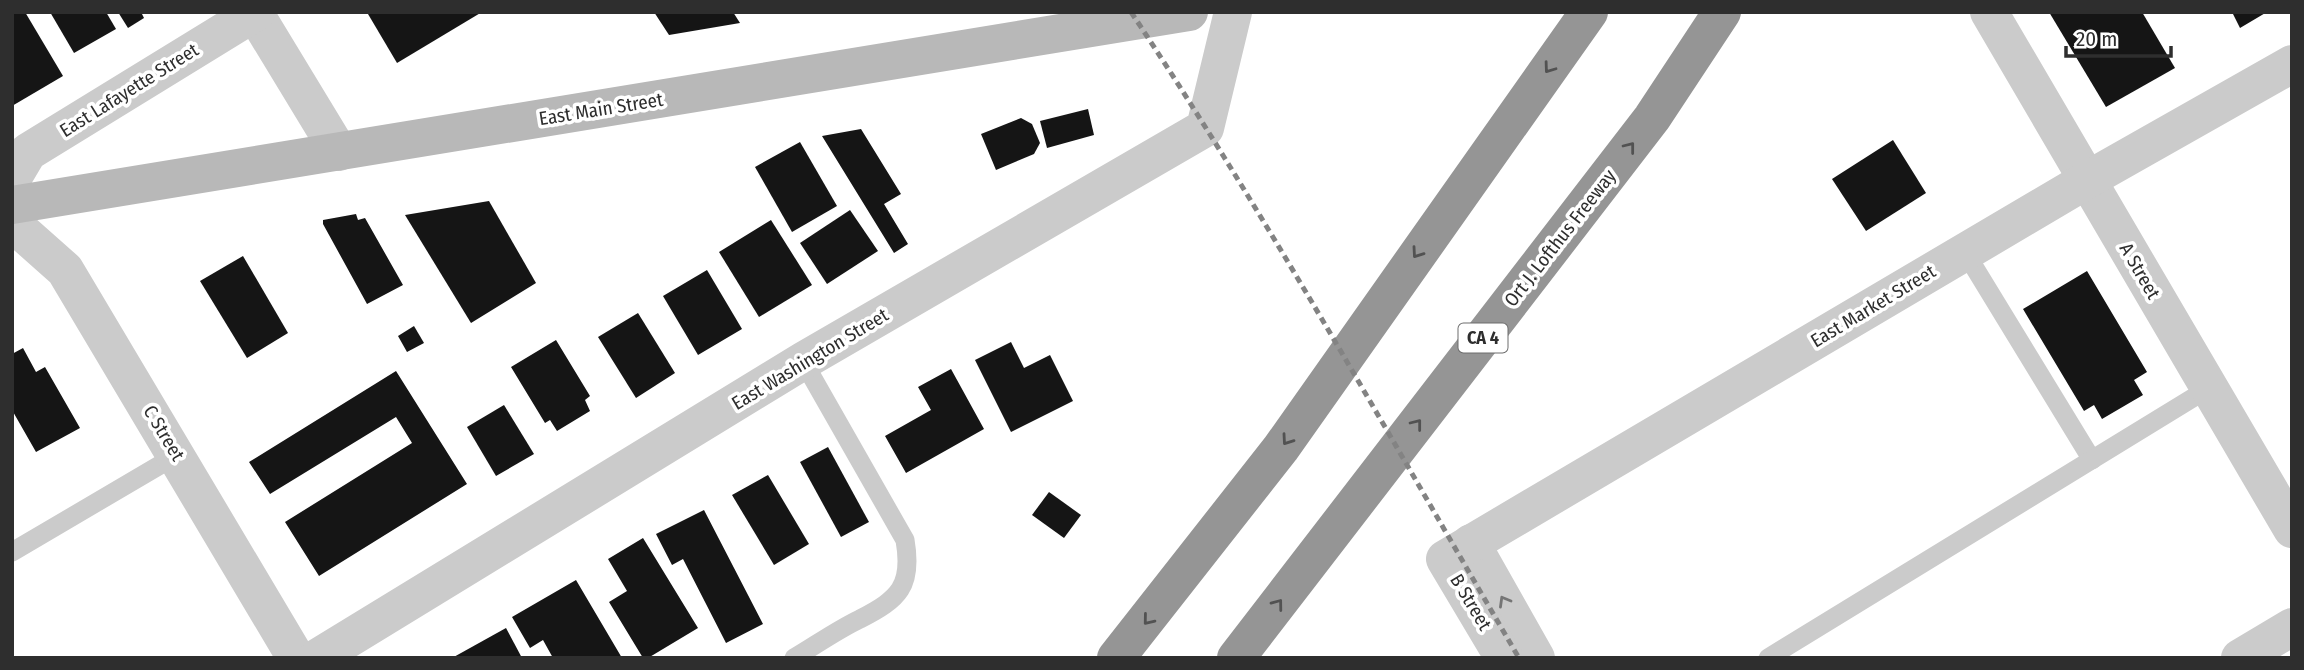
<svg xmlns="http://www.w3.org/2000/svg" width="2304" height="670" font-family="'Fira Sans Condensed',sans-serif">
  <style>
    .building { fill: #151515 }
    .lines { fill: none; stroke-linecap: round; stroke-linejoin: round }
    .lane { stroke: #cbcbcb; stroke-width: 19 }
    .street { stroke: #cbcbcb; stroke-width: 38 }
    .secondary { stroke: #b8b8b8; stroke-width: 38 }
    .highway { stroke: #959595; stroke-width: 38 }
    .rail { stroke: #838383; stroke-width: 5; stroke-dasharray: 7 5; stroke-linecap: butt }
    .oneway { stroke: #525252 }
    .oneway2 { stroke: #757575 }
    .labels { text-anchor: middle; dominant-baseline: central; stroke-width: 7; stroke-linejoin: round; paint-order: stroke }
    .shield { fill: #fff; stroke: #6d6d6d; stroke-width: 2 }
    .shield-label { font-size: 18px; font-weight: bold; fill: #2e2e2e }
    .street-label { font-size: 19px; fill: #2e2e2e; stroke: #fff }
  </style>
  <rect width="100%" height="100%" fill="#fff"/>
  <!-- building -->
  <g class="building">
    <path d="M12,12H25L63,76L12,106Z"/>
    <path d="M50,12H106L116,29L74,53Z"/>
    <path d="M118,12H141L144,18L128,28Z"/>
    <path d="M371,12H482L397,63L368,14Z"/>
    <path d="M654,12H733L740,23L669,35Z"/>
    <path d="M2049,12H2142L2175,68L2106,107Z"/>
    <path d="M2232,12H2267L2240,28Z"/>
    <path d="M1088,109L1094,135L1047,148L1040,121Z"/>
    <path d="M1021,118L1032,124L1040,143L1034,154L996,170L981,134Z"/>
    <path d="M861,129L901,194L884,204L908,244L894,253L822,136Z"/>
    <path d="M1893,140L1926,193L1866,231L1832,179Z"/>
    <path d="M800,142L837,206L792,232L755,167Z"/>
    <path d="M489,201L536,283L471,323L405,215Z"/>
    <path d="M850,210L878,251L827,284L800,243Z"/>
    <path d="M356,214L358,220L365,218L403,285L367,304L323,224V220Z"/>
    <path d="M771,220L812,285L759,317L719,252Z"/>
    <path d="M243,256L288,333L247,358L200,281Z"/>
    <path d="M707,270L742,329L698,355L663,296Z"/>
    <path d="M2087,271L2147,372L2134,380L2143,395L2102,419L2094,405L2084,411L2023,309Z"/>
    <path d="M638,313L675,373L636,398L598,337Z"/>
    <path d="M414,326L424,343L407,352L398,336Z"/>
    <path d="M556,340L590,396L585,400L590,411L557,431L550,420L545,423L511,367Z"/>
    <path d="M1011,342L1024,368L1050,355L1073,401L1011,432L975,360Z"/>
    <path d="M23,348L36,372L45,367L80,428L36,452L12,410V354Z"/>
    <path d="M951,369L984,429L906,473L885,436L931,410L918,387Z"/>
    <path d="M396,371L467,484L319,576L285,522L412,443L396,417L270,494L249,462Z"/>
    <path d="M504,405L534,454L496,476L467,427Z"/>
    <path d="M828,447L869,522L841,537L800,462Z"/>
    <path d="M768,475L809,544L774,565L732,495Z"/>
    <path d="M1049,492L1081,515L1064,538L1032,515Z"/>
    <path d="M704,510L763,624L726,643L683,559L672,565L656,534Z"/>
    <path d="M643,538L698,628L648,658H643L609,602L627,591L608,559Z"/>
    <path d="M576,580L622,658H553L543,640L530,648L512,617Z"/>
    <path d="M506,628L522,658H452Z"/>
  </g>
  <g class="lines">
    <!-- lane -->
    <g class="lane">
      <path d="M1965,252L2092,460"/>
      <path d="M12,552L177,455"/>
      <path d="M794,658C816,645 837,630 860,619C899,599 913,586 905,540L803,361"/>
      <path d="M1768,658L2209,388"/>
    </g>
    <!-- street -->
    <g class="street">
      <path d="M254,12L339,152"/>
      <path d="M1989,12L2292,529"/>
      <path d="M12,179L28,152L256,12"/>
      <path d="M12,223L65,270L296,658"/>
      <path d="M1471,543L1536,658"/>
      <path d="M317,658L803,361L1205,128L1233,12"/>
      <path d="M1504,658L1445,559L2087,180L2292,64"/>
      <path d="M2240,658L2292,627"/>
    </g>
    <!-- secondary -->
    <path class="secondary" d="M12,205L1189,12"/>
    <!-- highway -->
    <g class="highway">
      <path d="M1116,658L1281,448L1589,12"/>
      <path d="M1236,658L1652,118L1722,12"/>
    </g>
    <!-- rail -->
    <path class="rail" d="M1131,12C1270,221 1392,441 1519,658"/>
  </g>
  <!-- one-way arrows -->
  <defs><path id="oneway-chevron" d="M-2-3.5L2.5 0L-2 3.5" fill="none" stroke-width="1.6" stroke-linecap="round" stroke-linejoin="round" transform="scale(1.75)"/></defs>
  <g class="oneway">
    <use href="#oneway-chevron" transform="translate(1549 68) rotate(126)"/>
    <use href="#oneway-chevron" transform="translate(1630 147) rotate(-52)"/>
    <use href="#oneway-chevron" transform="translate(1417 253) rotate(125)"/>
    <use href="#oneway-chevron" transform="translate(1417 424) rotate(-52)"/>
    <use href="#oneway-chevron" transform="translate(1287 440) rotate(125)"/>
    <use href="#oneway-chevron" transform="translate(1278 604) rotate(-53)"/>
    <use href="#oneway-chevron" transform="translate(1148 620) rotate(129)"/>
  </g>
  <use class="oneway2" href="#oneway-chevron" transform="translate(1504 601) rotate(-120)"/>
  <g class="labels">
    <!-- shield labels -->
    <rect class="shield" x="1458.5" y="323.5" width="49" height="29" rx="5"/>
    <g class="shield-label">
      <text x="1483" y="338">CA 4</text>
    </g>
    <!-- street labels -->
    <g class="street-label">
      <text transform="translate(129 90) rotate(-32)">East Lafayette Street</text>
      <text transform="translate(601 109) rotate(-9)">East Main Street</text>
      <text transform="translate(1560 238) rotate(-52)">Ort J. Lofthus Freeway</text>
      <text transform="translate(2140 271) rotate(60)">A Street</text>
      <text transform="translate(1873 306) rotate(-31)">East Market Street</text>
      <text transform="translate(810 359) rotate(-31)">East Washington Street</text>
      <text transform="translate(164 433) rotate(59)">C Street</text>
      <text transform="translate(1471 602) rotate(59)">B Street</text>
    </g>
  </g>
  <!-- border -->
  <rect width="2304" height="670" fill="none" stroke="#2e2e2e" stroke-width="28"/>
  <!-- scale -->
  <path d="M2066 46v10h105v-10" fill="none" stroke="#2e2e2e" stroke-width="3.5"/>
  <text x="2076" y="46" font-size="21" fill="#2e2e2e" stroke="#ffffff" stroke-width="5" paint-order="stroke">20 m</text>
</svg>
